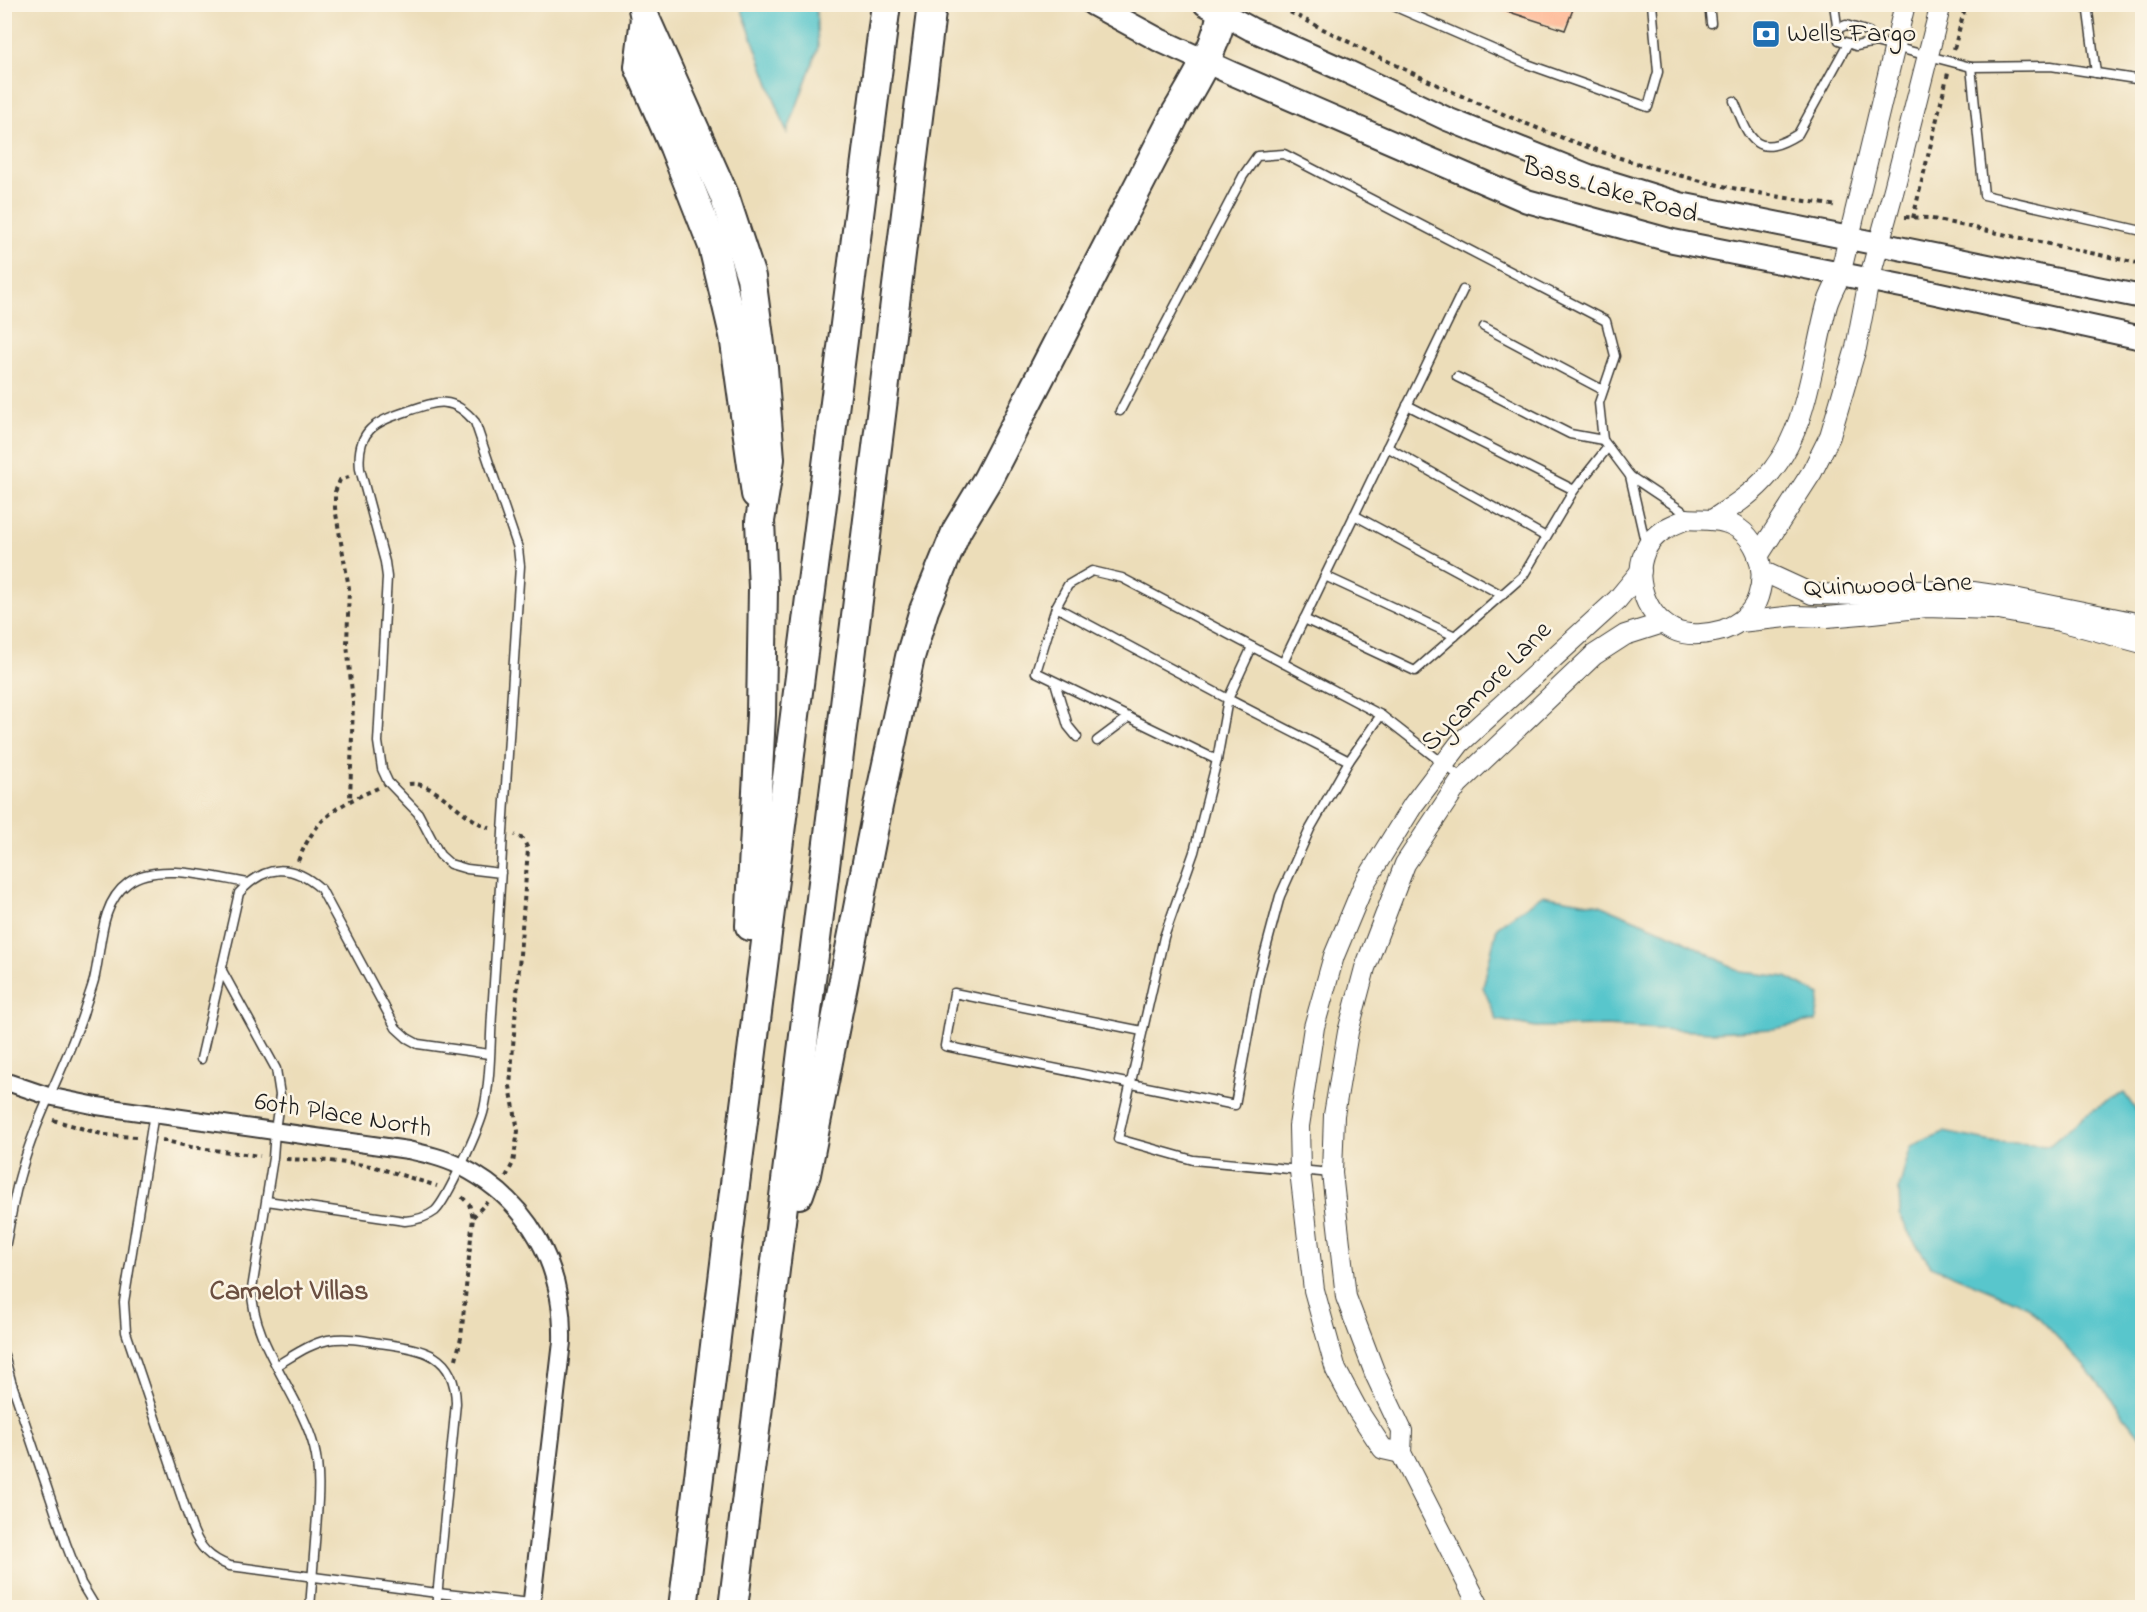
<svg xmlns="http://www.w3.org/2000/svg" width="2147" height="1612" font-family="'Indie Flower',sans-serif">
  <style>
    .water { fill: #58c6cc; stroke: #3a7174; stroke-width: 1.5 }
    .building { fill: #fead87 }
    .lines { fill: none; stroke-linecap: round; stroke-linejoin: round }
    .service-casing { stroke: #3b3934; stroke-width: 11 }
    .minor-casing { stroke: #3b3934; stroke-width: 20 }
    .tertiary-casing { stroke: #3b3934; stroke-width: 22 }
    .secondary-casing { stroke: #3b3934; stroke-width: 26 }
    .motorway-casing { stroke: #3b3934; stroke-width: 32 }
    .path { stroke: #3b3934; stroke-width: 4; stroke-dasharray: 4.5 4.5; stroke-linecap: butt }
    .service { stroke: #fff; stroke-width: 8 }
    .minor { stroke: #fff; stroke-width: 16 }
    .tertiary { stroke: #fff; stroke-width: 20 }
    .secondary { stroke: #fff; stroke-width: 22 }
    .motorway { stroke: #fff; stroke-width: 28 }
    .labels { text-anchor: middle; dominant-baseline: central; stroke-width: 5; stroke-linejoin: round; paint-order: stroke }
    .poi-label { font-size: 27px; fill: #1c1c1c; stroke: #fcf5e5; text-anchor: start }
    .street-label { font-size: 27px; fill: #1c1c1c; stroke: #fcf5e5 }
    .neighbourhood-label { font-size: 28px; font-weight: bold; fill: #6b4f41; stroke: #fcf5e5 }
  </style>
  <rect width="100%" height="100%" fill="#fcf5e5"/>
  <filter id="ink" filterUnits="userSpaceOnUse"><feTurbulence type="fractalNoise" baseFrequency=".0167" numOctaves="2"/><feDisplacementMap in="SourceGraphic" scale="12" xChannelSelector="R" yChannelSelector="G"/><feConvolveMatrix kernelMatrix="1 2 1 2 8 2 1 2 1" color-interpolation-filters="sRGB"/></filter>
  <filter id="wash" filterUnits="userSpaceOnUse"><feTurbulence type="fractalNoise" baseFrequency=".008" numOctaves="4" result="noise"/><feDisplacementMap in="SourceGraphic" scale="24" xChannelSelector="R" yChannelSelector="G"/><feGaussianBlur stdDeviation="1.35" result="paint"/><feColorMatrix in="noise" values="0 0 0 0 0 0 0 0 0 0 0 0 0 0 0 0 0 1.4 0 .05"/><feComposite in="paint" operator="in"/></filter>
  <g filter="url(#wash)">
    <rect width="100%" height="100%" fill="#ecddb9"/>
    <!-- water -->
    <g class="water">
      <path d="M740,5H816L818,48L787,133Z"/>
      <path d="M1542,895L1600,905L1680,938L1741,972L1786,977L1820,995L1816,1021L1773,1029L1711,1032L1606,1026L1536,1027L1497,1020L1483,987L1497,927Z"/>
      <path d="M2124,1093L2142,1119V1438L2084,1366L2028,1306L1931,1266L1911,1237L1900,1215L1899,1188L1911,1146L1944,1132L1993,1142L2050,1145L2086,1114Z"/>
    </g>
    <g id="blocks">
      <!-- building -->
      <path class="building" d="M1498,4H1575L1565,30L1497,8Z"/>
    </g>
  </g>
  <g filter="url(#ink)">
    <use href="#blocks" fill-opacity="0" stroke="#3b3934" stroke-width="1.5"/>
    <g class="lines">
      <!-- service casing -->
      <g class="service-casing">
        <g id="service">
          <path d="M1389,4L1527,64L1648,107L1658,72L1652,4"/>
          <path d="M1709,4L1711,23"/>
          <path d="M1834,4L1839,40L1856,46L1875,42L1971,67L2051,66L2142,80"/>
          <path d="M2087,4L2096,73"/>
          <path d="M1837,29L1846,25L1869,32L1875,42"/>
          <path d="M1971,67L1984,195L2142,231"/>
          <path d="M1734,101C1749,138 1755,161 1798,134L1848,43"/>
          <path d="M1484,327L1603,390"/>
          <path d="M1457,377L1570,434L1603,440"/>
          <path d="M1407,405L1574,490L1608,447"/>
          <path d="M1120,411L1243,176L1257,156L1284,154L1606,321L1615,356L1599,403L1603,440L1630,476L1690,516"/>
          <path d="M1387,447L1546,537"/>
          <path d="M1630,476L1646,546"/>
          <path d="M1354,515L1502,595"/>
          <path d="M1325,576L1455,636"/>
          <path d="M1056,607L1068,585L1092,571L1122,578L1381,715"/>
          <path d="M1304,619L1415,671L1523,576L1574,490"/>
          <path d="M1283,663L1463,290"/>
          <path d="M1055,682L1068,726L1077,737"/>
          <path d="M1097,741L1129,717"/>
          <path d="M1217,760L1036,672L1056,607L1228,699L1252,647"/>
          <path d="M221,969L276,1069L280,1095L275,1130L273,1158L252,1289C251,1342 300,1394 314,1447C321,1474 318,1502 316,1529C314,1555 312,1581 310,1608"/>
          <path d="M1142,1031L954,993L945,1046L1235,1105L1259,975L1280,896L1310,829L1349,761"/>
          <path d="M201,1059L239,893C265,864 292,863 321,889L396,1028L407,1038L418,1044L489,1054"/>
          <path d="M154,1113L124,1302L126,1332L192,1528C200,1548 209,1558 230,1566L437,1593L531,1603"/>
          <path d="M1331,1173L1193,1160L1118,1139L1164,937L1194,852L1217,760L1228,699L1349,761L1381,715L1463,779"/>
          <path d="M267,1201L405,1221C416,1220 426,1218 435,1211C447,1200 480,1127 484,1109C491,1078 490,1045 492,1014C496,953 500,892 503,832L520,566L518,548L475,422C453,395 437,401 408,411C375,422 356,430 360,469L385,562L387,577L378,742L382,769L388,782L418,813L440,855L450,864L467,869L501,873"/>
          <path d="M4,1252C10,1226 13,1198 21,1172C36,1117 65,1068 83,1014C86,1003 91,991 94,980C102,948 99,904 128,883C156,861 216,878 248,883"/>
          <path d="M4,1355L11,1381L66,1544L81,1583L96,1608"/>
          <path d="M277,1365C293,1356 309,1344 328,1340C345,1337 362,1340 379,1343C421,1349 455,1352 456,1403L436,1608"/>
        </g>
      </g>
      <!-- minor casing -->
      <g class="minor-casing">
        <path id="minor" d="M4,1081L48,1096L97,1106L408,1150C426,1154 444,1158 460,1166C530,1201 564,1266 562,1342L531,1608"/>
      </g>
      <!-- tertiary casing -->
      <g class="tertiary-casing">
        <g id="tertiary">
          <path d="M1687,519C1700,520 1712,519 1724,522C1756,531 1768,567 1758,597C1753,613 1739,624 1723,630C1709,634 1688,637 1674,630C1642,615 1629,567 1652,540C1661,529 1675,524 1687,519Z"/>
          <path d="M1712,520C1730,508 1748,497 1763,481C1808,435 1811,364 1827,305C1830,295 1836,285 1840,275L1905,4"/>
          <path d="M1758,556L1812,472L1830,436L1856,348L1869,280L1894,189L1941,4"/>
          <path d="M1762,571L1812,594L1864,595L1916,591L1973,592L2014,598L2142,624"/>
          <path d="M1740,622L1795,616L1827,617L1873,613L1926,607L1993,609L2060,621L2142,643"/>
          <path d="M1401,1453L1383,1449L1358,1411L1336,1370L1314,1290L1300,1171L1299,1126L1314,1027L1334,956L1364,884L1413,805L1460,743L1617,600L1641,571"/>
          <path d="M1480,1608L1401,1453L1402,1431L1376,1376L1346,1297L1332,1173L1334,1115L1348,1032L1365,968L1405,864L1458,784L1594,655L1625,635L1663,623"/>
        </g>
      </g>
      <!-- secondary casing -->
      <g class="secondary-casing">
        <g id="secondary">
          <path d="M1093,4L1159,40L1231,73L1527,201L1673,241L1922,290L2142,338"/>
          <path d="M1205,4L1251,29L1348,72L1447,119L1589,176L1680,204L2142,297"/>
        </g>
      </g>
      <!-- motorway casing -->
      <g class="motorway-casing">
        <g id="motorway">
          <path d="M642,4L645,18L724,195L751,277L763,367L770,459L760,521L763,588L761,715L750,926"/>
          <path d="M645,18L639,67L674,147L713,246L734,335L756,494"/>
          <path d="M799,1194L806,1174L878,806L910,657L924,610L957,530L987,480L1175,115C1195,81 1219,45 1223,4"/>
          <path d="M683,1608L728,1239L886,4"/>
          <path d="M733,1608L932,4"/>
        </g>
      </g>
      <!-- path -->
      <g class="path">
        <path d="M1274,4C1405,71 1539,139 1682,176C1733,190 1786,198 1838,206"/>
        <path d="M1954,49L1966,4"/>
        <path d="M1905,217L1928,218L2142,264"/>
        <path d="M1913,218L1948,73"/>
        <path d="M349,477L340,480L335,492V508L349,588L347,644L353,702L350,800"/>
        <path d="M409,784C434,780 464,820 490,828"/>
        <path d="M298,861C316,817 336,806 378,788"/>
        <path d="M53,1120L105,1135L136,1137"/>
        <path d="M162,1140L191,1147L260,1156"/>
        <path d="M286,1159L330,1161L372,1166L437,1186"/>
        <path d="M506,1177L513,1163L518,1131L510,1086L528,849L523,839L515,835"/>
        <path d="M473,1217L487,1202"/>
        <path d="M456,1359L461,1338L473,1217L469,1204L460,1195"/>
      </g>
      <!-- service -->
      <use href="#service" class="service"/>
      <!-- minor -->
      <use href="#minor" class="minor"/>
      <!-- tertiary -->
      <use href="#tertiary" class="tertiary"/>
      <!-- secondary -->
      <use href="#secondary" class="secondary"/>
      <!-- motorway -->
      <use href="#motorway" class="motorway"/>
    </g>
  </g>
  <!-- icons -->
  <defs>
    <g id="bank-square" transform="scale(1.5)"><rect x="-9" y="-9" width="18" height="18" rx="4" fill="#1f6fb2" stroke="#fcf5e5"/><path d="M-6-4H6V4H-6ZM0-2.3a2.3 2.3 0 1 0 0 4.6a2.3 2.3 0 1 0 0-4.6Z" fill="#fff"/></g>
  </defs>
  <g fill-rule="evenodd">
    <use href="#bank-square" x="1766" y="34"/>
  </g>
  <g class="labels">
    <!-- poi labels -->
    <g class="poi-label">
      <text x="1787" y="34">Wells Fargo</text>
    </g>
    <!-- street labels -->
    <g class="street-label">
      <text transform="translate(1610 191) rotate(16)">Bass Lake Road</text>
      <text transform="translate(1888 586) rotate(-2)">Quinwood Lane</text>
      <text transform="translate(1487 687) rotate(-45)">Sycamore Lane</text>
      <text transform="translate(343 1116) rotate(9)">60th Place North</text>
    </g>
    <!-- neighbourhood labels -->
    <g class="neighbourhood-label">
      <text x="289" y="1292">Camelot Villas</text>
    </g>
  </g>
  <!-- margin -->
  <rect width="2147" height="1612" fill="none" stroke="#fcf5e5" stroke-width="24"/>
</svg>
